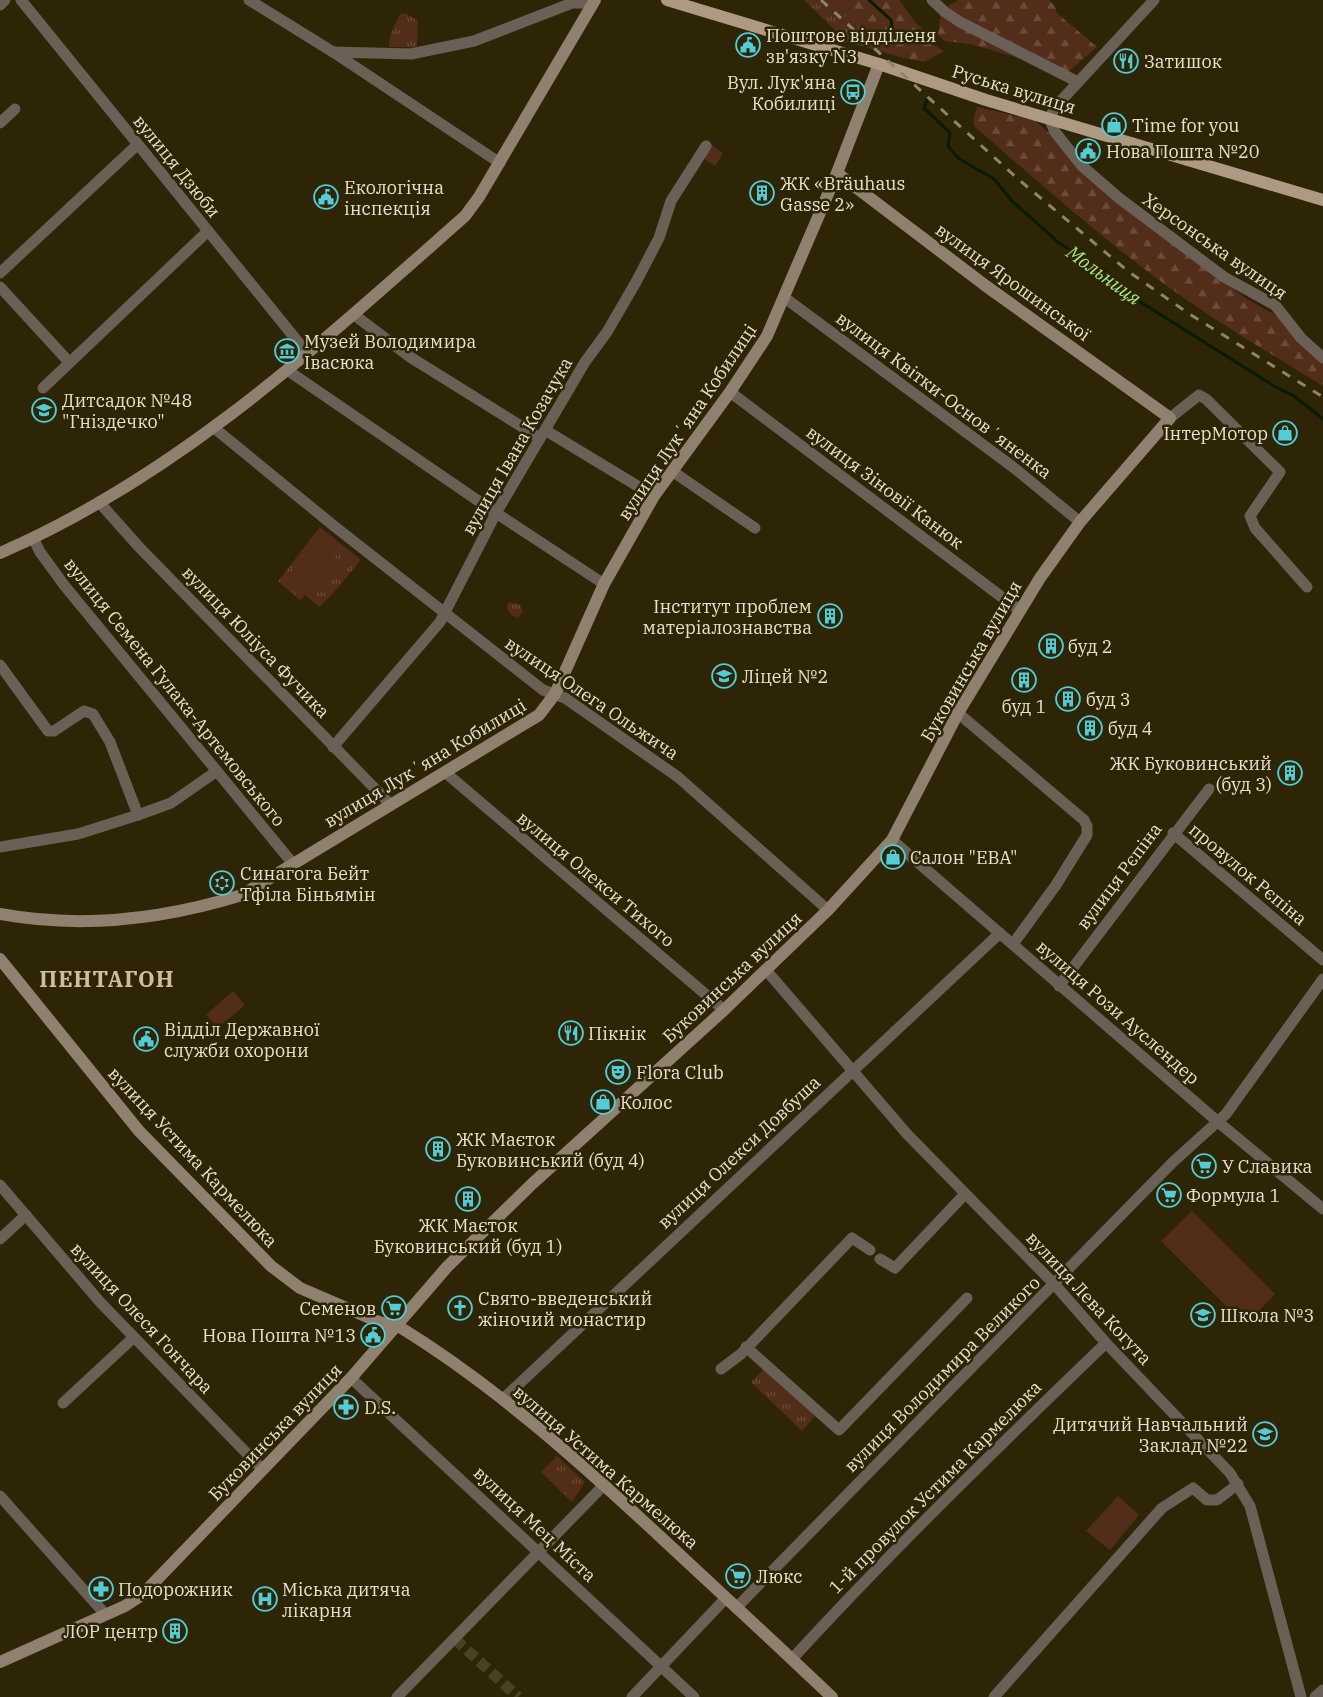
<svg xmlns="http://www.w3.org/2000/svg" width="1323" height="1697" font-family="'IBM Plex Serif',serif">
  <style>
    .grass { fill: url(#grass-tufts) }
    .forest { fill: url(#forest-firs) }
    .pitch { fill: #522d19 }
    .water { fill: url(#water-waves) }
    .lines { fill: none; stroke-linecap: round; stroke-linejoin: round }
    .stream { stroke: #071c00; stroke-width: 3 }
    .street-tunnel { stroke: #4a4125; stroke-width: 11; stroke-dasharray: 11 5.5; stroke-linecap: butt }
    .street { stroke: #6a6055; stroke-width: 11 }
    .secondary { stroke: #90806f; stroke-width: 12 }
    .primary { stroke: #ae9983; stroke-width: 12 }
    .rail { stroke: #8c856d; stroke-width: 3; stroke-dasharray: 9 9; stroke-linecap: butt }
    .labels { text-anchor: middle; dominant-baseline: central; stroke-width: 5; stroke-linejoin: round; paint-order: stroke }
    .poi-label { font-size: 18px; fill: #e6e1cf; stroke: #2e2507; text-anchor: start }
    .street-label { font-size: 18px; fill: #e6e1cf; stroke: #2e2507 }
    .water-label { font-size: 19px; font-style: italic; fill: #a8e58c; stroke: #2e2507 }
    .district-label { font-size: 22px; font-weight: bold; letter-spacing: 1px; fill: #cbc09e; stroke: #2e2507 }
  </style>
  <defs>
    <pattern id="grass-tufts" width="24" height="20" patternUnits="userSpaceOnUse" patternTransform="scale(1.25)"><rect width="24" height="20" fill="#522d19"/><path d="M3 7l-1-3M5 7V3M7 7l1-3M15 17l-1-3M17 17v-4M19 17l1-3" fill="none" stroke="#6b4b39"/></pattern>
    <pattern id="forest-firs" width="22" height="20" patternUnits="userSpaceOnUse" patternTransform="scale(1.25)"><rect width="22" height="20" fill="#522d19"/><path d="M5 1l3.5 6h-7zM16 11l3.5 6h-7z" fill="#6b4b39"/></pattern>
    <pattern id="water-waves" width="16" height="10" patternUnits="userSpaceOnUse" patternTransform="scale(1.25)"><rect width="16" height="10" fill="#071c00"/><path d="M0 5q4-4 8 0t8 0" fill="none" stroke="#2b3d24"/></pattern>
  </defs>
  <rect width="100%" height="100%" fill="#2e2507"/>
  <!-- grass -->
  <g class="grass">
    <path d="M804,0H830L863,33L904,58L847,42Z"/>
    <path d="M405,13L418,21L417,47H389L390,36L400,14Z"/>
    <path d="M709,143L723,153L715,166L703,158Z"/>
    <path d="M320,527L361,560L338,588L319,607L305,595L300,600L278,581Z"/>
    <path d="M509,602L520,605L523,611L519,617C513,618 507,612 507,606Z"/>
    <path d="M764,1369L815,1416L802,1431L751,1382Z"/>
    <path d="M557,1456L585,1482L572,1502L541,1472Z"/>
  </g>
  <!-- forest -->
  <g class="forest">
    <path d="M830,0H899L916,23L930,36L927,41L944,51L924,62L904,58L887,50L863,33Z"/>
    <path d="M958,0H1049L1055,6L1057,13L1097,47L1068,72L970,44L945,41L938,35L941,11Z"/>
    <path d="M977,107L1034,120L1213,273L1248,300L1279,317L1323,360V386C1266,351 1208,317 1155,277C1092,230 1034,178 974,126V117Z"/>
  </g>
  <!-- pitch -->
  <g class="pitch">
    <path d="M320,533L341,549L309,592L288,576Z"/>
    <path d="M233,991L245,1005L218,1028L206,1015Z"/>
    <path d="M1192,1211L1275,1294L1245,1325L1161,1241Z"/>
    <path d="M1118,1496L1139,1515L1110,1550L1086,1531Z"/>
  </g>
  <!-- water -->
  <path class="water" d="M1085,264L1097,271L1093,278L1081,270Z"/>
  <g class="lines">
    <!-- stream -->
    <g class="stream">
      <path d="M869,0L891,20L892,26L880,39"/>
      <path d="M927,100L924,108L950,133L948,146L958,158L994,179L1012,201L1059,243L1104,270L1119,287L1131,296L1274,386L1294,396L1323,419"/>
    </g>
    <!-- street-tunnel -->
    <path class="street-tunnel" d="M455,1639L518,1697"/>
    <!-- street -->
    <g class="street">
      <path d="M21,0L307,353"/>
      <path d="M249,0L333,52L500,163"/>
      <path d="M932,0L945,12L960,22L1078,82"/>
      <path d="M1154,0L1058,104L1049,118L1055,132L1082,166L1119,198L1224,277L1275,305L1301,338L1323,358"/>
      <path d="M0,5L5,0"/>
      <path d="M333,52L411,54L474,41L572,3H593"/>
      <path d="M0,123L15,109"/>
      <path d="M0,273L137,145"/>
      <path d="M0,287L69,362"/>
      <path d="M785,298L1013,467L1080,522"/>
      <path d="M353,314L410,357L540,438"/>
      <path d="M287,370L496,513L604,584"/>
      <path d="M43,388L208,231"/>
      <path d="M730,392L1019,610"/>
      <path d="M1170,418L1199,395L1206,399L1280,472L1250,516L1255,528L1307,587"/>
      <path d="M213,427L334,526L543,690L565,698L678,777L828,910"/>
      <path d="M545,430L654,496"/>
      <path d="M672,471L755,528"/>
      <path d="M99,502L139,547L391,805"/>
      <path d="M33,538L40,552L64,585L294,865"/>
      <path d="M0,665L48,731H54L84,711L93,714L110,742L138,815"/>
      <path d="M958,713L1084,820L1087,826V835L1056,885L1013,944"/>
      <path d="M333,747L440,622L496,513L585,362L607,332L636,282L659,238L671,201L706,146"/>
      <path d="M446,773L724,1010"/>
      <path d="M1173,833L1323,960"/>
      <path d="M892,840L1217,1121L1323,1209"/>
      <path d="M0,847L78,834L138,815L171,803L217,771"/>
      <path d="M766,970L907,1134L1055,1285L1106,1343L1230,1473L1250,1506L1301,1697"/>
      <path d="M1059,986L1209,789"/>
      <path d="M0,1185L100,1302L263,1470"/>
      <path d="M0,1239L26,1215"/>
      <path d="M880,1259L895,1268L964,1195"/>
      <path d="M746,1347L839,1430L967,1298"/>
      <path d="M721,1369L741,1354L852,1238L870,1250"/>
      <path d="M351,1378L694,1697"/>
      <path d="M503,1399L1000,933"/>
      <path d="M63,1403L133,1338"/>
      <path d="M0,1496L105,1614"/>
      <path d="M736,1608L1173,1162L1226,1114L1323,979"/>
      <path d="M792,1659C893,1549 999,1446 1106,1343"/>
      <path d="M397,1697L605,1484"/>
      <path d="M632,1697L726,1598"/>
      <path d="M994,1697L1162,1508L1193,1488L1207,1500H1217L1238,1484"/>
      <path d="M1315,1697L1323,1690"/>
    </g>
    <!-- secondary -->
    <g class="secondary">
      <path d="M0,553C178,476 322,342 465,216L479,197L595,0"/>
      <path d="M0,914C81,929 164,919 242,895L539,715L555,694L604,584L654,496L730,392L767,336L837,173L879,64"/>
      <path d="M0,959L139,1131L271,1266L300,1288L379,1322L398,1326C496,1386 581,1463 666,1542C721,1593 777,1645 832,1697"/>
      <path d="M0,1662L125,1606L142,1595L351,1378L447,1267L532,1184L724,1010L828,910L892,840L958,713L1040,578L1080,522L1170,418L986,286L837,173"/>
    </g>
    <!-- primary -->
    <path class="primary" d="M667,0L879,64L986,100L1323,200"/>
    <!-- rail -->
    <path class="rail" d="M821,0L1018,179L1129,272L1188,313L1323,397"/>
  </g>
  <!-- icons -->
  <defs>
    <g id="civic-ring" transform="scale(1.25)"><circle r="9.5" fill="#2e2507" stroke="#52ccd6" stroke-width="1.5"/><path d="M-.6-6.5H3V-4.5H.6V-3L4-1V1h2V6H-6V1h2V-1L-.6-3ZM-1.2 2.5V6h2.4V2.5Z" fill="#52ccd6"/></g>
    <g id="restaurant-ring" transform="scale(1.25)"><circle r="9.5" fill="#2e2507" stroke="#52ccd6" stroke-width="1.5"/><path d="M-5-6h1v4h1v-4h1v4h1v-4h1v5L-1.5 .5V6h-2V.5L-5-1ZM5-6V6H3V1.5H1.5Q1.5-4 5-6Z" fill="#52ccd6"/></g>
    <g id="bus-ring" transform="scale(1.25)"><circle r="9.5" fill="#2e2507" stroke="#52ccd6" stroke-width="1.5"/><path d="M-5-6H5V4H4V6H2V4H-2V6H-4V4H-5ZM-3.5-4V0h7V-4ZM-3.5 1.2v1.5H-2V1.2ZM2 1.2v1.5H3.5V1.2Z" fill="#52ccd6"/></g>
    <g id="shop-ring" transform="scale(1.25)"><circle r="9.5" fill="#2e2507" stroke="#52ccd6" stroke-width="1.5"/><path d="M-5-2.5h2.3a2.7 3.5 0 0 1 5.4 0H5L5.5 6h-11ZM-1.5-2.5h3a1.5 2.3 0 0 0-3 0Z" fill="#52ccd6"/></g>
    <g id="building-ring" transform="scale(1.25)"><circle r="9.5" fill="#2e2507" stroke="#52ccd6" stroke-width="1.5"/><path d="M-4-6H4V6H1V3H-1V6H-4ZM-2.5-4.3h1.7v1.8h-1.7ZM.8-4.3h1.7v1.8H.8ZM-2.5-1h1.7V.8h-1.7ZM.8-1h1.7V.8H.8Z" fill="#52ccd6"/></g>
    <g id="museum-ring" transform="scale(1.25)"><circle r="9.5" fill="#2e2507" stroke="#52ccd6" stroke-width="1.5"/><path d="M0-6L6-3V-2H-6V-3ZM-5-1h2V3h-2ZM-1-1h2V3h-2ZM3-1h2V3H3ZM-6 4H6V6H-6Z" fill="#52ccd6"/></g>
    <g id="school-ring" transform="scale(1.25)"><circle r="9.5" fill="#2e2507" stroke="#52ccd6" stroke-width="1.5"/><path d="M0-5L7-2L0 1L-7-2ZM-4 1L0 2.5L4 1V4Q0 6-4 4Z" fill="#52ccd6"/></g>
    <g id="synagogue-ring" transform="scale(1.25)"><circle r="9.5" fill="#2e2507" stroke="#52ccd6" stroke-width="1.5"/><path d="M0-6.5L5.6 3.2H-5.6ZM0 6.5L5.6-3.2H-5.6Z" fill="#52ccd6"/></g>
    <g id="theatre-ring" transform="scale(1.25)"><circle r="9.5" fill="#2e2507" stroke="#52ccd6" stroke-width="1.5"/><path d="M-5-5.5Q0-4 5-5.5V0Q5 5 0 6Q-5 5-5 0ZM-3.3-2.5H-1v1.5H-3.3ZM1-2.5H3.3v1.5H1ZM-2.8 1Q0 5.5 2.8 1Z" fill="#52ccd6"/></g>
    <g id="supermarket-ring" transform="scale(1.25)"><circle r="9.5" fill="#2e2507" stroke="#52ccd6" stroke-width="1.5"/><path d="M-6-5.5h2.5l.6 2H6L4.5 2H-2.5L-4.4-4H-6ZM-1.5 3.2a1.3 1.3 0 1 0 .1 0ZM3 3.2a1.3 1.3 0 1 0 .1 0Z" fill="#52ccd6"/></g>
    <g id="church-ring" transform="scale(1.25)"><circle r="9.5" fill="#2e2507" stroke="#52ccd6" stroke-width="1.5"/><path d="M-1.2-6h2.4v3.5h3.3v2.4h-3.3V6h-2.4V-.1h-3.3v-2.4h3.3Z" fill="#52ccd6"/></g>
    <g id="pharmacy-ring" transform="scale(1.25)"><circle r="9.5" fill="#2e2507" stroke="#52ccd6" stroke-width="1.5"/><path d="M-2-6h4v4h4v4h-4v4h-4v-4h-4v-4h4Z" fill="#52ccd6"/></g>
    <g id="hospital-ring" transform="scale(1.25)"><circle r="9.5" fill="#2e2507" stroke="#52ccd6" stroke-width="1.5"/><path d="M-5-5h3v3.5h4V-5h3V5h-3V1.5h-4V5h-3Z" fill="#52ccd6"/></g>
  </defs>
  <g fill-rule="evenodd">
    <use href="#civic-ring" x="748" y="45"/>
    <use href="#restaurant-ring" x="1126" y="61"/>
    <use href="#bus-ring" x="853" y="92"/>
    <use href="#shop-ring" x="1114" y="125"/>
    <use href="#civic-ring" x="1088" y="151"/>
    <use href="#building-ring" x="762" y="193"/>
    <use href="#civic-ring" x="326" y="197"/>
    <use href="#museum-ring" x="287" y="351"/>
    <use href="#school-ring" x="44" y="410"/>
    <use href="#shop-ring" x="1285" y="433"/>
    <use href="#building-ring" x="830" y="616"/>
    <use href="#building-ring" x="1051" y="646"/>
    <use href="#school-ring" x="724" y="676"/>
    <use href="#building-ring" x="1024" y="680"/>
    <use href="#building-ring" x="1068" y="699"/>
    <use href="#building-ring" x="1090" y="728"/>
    <use href="#building-ring" x="1290" y="773"/>
    <use href="#shop-ring" x="893" y="857"/>
    <use href="#synagogue-ring" x="222" y="883"/>
    <use href="#restaurant-ring" x="571" y="1033"/>
    <use href="#civic-ring" x="146" y="1039"/>
    <use href="#theatre-ring" x="618" y="1072"/>
    <use href="#shop-ring" x="603" y="1102"/>
    <use href="#building-ring" x="438" y="1149"/>
    <use href="#supermarket-ring" x="1204" y="1166"/>
    <use href="#supermarket-ring" x="1169" y="1195"/>
    <use href="#building-ring" x="468" y="1199"/>
    <use href="#supermarket-ring" x="394" y="1308"/>
    <use href="#church-ring" x="460" y="1308"/>
    <use href="#school-ring" x="1203" y="1315"/>
    <use href="#civic-ring" x="373" y="1335"/>
    <use href="#pharmacy-ring" x="346" y="1407"/>
    <use href="#school-ring" x="1265" y="1434"/>
    <use href="#supermarket-ring" x="738" y="1576"/>
    <use href="#pharmacy-ring" x="101" y="1589"/>
    <use href="#hospital-ring" x="265" y="1599"/>
    <use href="#building-ring" x="175" y="1631"/>
  </g>
  <g class="labels">
    <!-- poi labels -->
    <g class="poi-label">
      <text x="766" y="35">Поштове відділеня<tspan x="766" dy="21">зв'язку N3</tspan></text>
      <text x="1144" y="61">Затишок</text>
      <text x="836" y="82" text-anchor="end">Вул. Лук'яна<tspan x="836" dy="21">Кобилиці</tspan></text>
      <text x="1132" y="125">Time for you</text>
      <text x="1106" y="151">Нова Пошта №20</text>
      <text x="780" y="183">ЖК «Bräuhaus<tspan x="780" dy="21">Gasse 2»</tspan></text>
      <text x="344" y="187">Екологічна<tspan x="344" dy="21">інспекція</tspan></text>
      <text x="304" y="341">Музей Володимира<tspan x="304" dy="21">Івасюка</tspan></text>
      <text x="62" y="400">Дитсадок №48<tspan x="62" dy="21">"Гніздечко"</tspan></text>
      <text x="1268" y="433" text-anchor="end">ІнтерМотор</text>
      <text x="812" y="606" text-anchor="end">Інститут проблем<tspan x="812" dy="21">матеріалознавства</tspan></text>
      <text x="1068" y="646">буд 2</text>
      <text x="742" y="676">Ліцей №2</text>
      <text x="1086" y="699">буд 3</text>
      <text x="1024" y="706" text-anchor="middle">буд 1</text>
      <text x="1108" y="728">буд 4</text>
      <text x="1272" y="763" text-anchor="end">ЖК Буковинський<tspan x="1272" dy="21">(буд 3)</tspan></text>
      <text x="910" y="857">Салон "ЕВА"</text>
      <text x="240" y="873">Синагога Бейт<tspan x="240" dy="21">Тфіла Біньямін</tspan></text>
      <text x="164" y="1029">Відділ Державної<tspan x="164" dy="21">служби охорони</tspan></text>
      <text x="588" y="1033">Пікнік</text>
      <text x="636" y="1072">Flora Club</text>
      <text x="620" y="1102">Колос</text>
      <text x="456" y="1139">ЖК Маєток<tspan x="456" dy="21">Буковинський (буд 4)</tspan></text>
      <text x="1222" y="1166">У Славика</text>
      <text x="1186" y="1195">Формула 1</text>
      <text x="468" y="1225" text-anchor="middle">ЖК Маєток<tspan x="468" dy="21">Буковинський (буд 1)</tspan></text>
      <text x="478" y="1298">Свято-введенський<tspan x="478" dy="21">жіночий монастир</tspan></text>
      <text x="376" y="1308" text-anchor="end">Семенов</text>
      <text x="1220" y="1315">Школа №3</text>
      <text x="356" y="1335" text-anchor="end">Нова Пошта №13</text>
      <text x="364" y="1407">D.S.</text>
      <text x="1248" y="1424" text-anchor="end">Дитячий Навчальний<tspan x="1248" dy="21">Заклад №22</tspan></text>
      <text x="756" y="1576">Люкс</text>
      <text x="118" y="1589">Подорожник</text>
      <text x="282" y="1589">Міська дитяча<tspan x="282" dy="21">лікарня</tspan></text>
      <text x="158" y="1631" text-anchor="end">ЛОР центр</text>
    </g>
    <!-- street labels -->
    <g class="street-label">
      <text transform="translate(1014 89) rotate(17)">Руська вулиця</text>
      <text transform="translate(177 166) rotate(51)">вулиця Дзюби</text>
      <text transform="translate(1215 246) rotate(35)">Херсонська вулиця</text>
      <text transform="translate(1013 282) rotate(36)">вулиця Ярошинської</text>
      <text transform="translate(944 395) rotate(37)">вулиця Квітки-Основʼяненка</text>
      <text transform="translate(687 422) rotate(-56)">вулиця Лукʼяна Кобилиці</text>
      <text transform="translate(517 446) rotate(-60)">вулиця Івана Козачука</text>
      <text transform="translate(885 487) rotate(37)">вулиця Зіновії Канюк</text>
      <text transform="translate(256 642) rotate(46)">вулиця Юліуса Фучика</text>
      <text transform="translate(971 661) rotate(-60)">Буковинська вулиця</text>
      <text transform="translate(175 692) rotate(51)">вулиця Семена Гулака-Артемовського</text>
      <text transform="translate(592 698) rotate(34)">вулиця Олега Ольжича</text>
      <text transform="translate(425 763) rotate(-31)">вулиця Лукʼяна Кобилиці</text>
      <text transform="translate(1248 874) rotate(40)">провулок Рєпіна</text>
      <text transform="translate(1119 876) rotate(-53)">вулиця Рєпіна</text>
      <text transform="translate(596 879) rotate(40)">вулиця Олекси Тихого</text>
      <text transform="translate(732 977) rotate(-43)">Буковинська вулиця</text>
      <text transform="translate(1118 1012) rotate(41)">вулиця Рози Ауслендер</text>
      <text transform="translate(739 1152) rotate(-43)">вулиця Олекси Довбуша</text>
      <text transform="translate(193 1157) rotate(47)">вулиця Устима Кармелюка</text>
      <text transform="translate(1089 1298) rotate(47)">вулиця Лева Когута</text>
      <text transform="translate(142 1318) rotate(47)">вулиця Олеся Гончара</text>
      <text transform="translate(942 1374) rotate(-45)">вулиця Володимира Великого</text>
      <text transform="translate(275 1432) rotate(-46)">Буковинська вулиця</text>
      <text transform="translate(606 1467) rotate(41)">вулиця Устима Кармелюка</text>
      <text transform="translate(935 1487) rotate(-45)">1-й провулок Устима Кармелюка</text>
      <text transform="translate(535 1524) rotate(43)">вулиця Мец Міста</text>
    </g>
    <!-- water labels -->
    <g class="water-label">
      <text transform="translate(1104 275) rotate(36)">Мольниця</text>
    </g>
    <!-- district labels -->
    <g class="district-label">
      <text x="107" y="978">ПЕНТАГОН</text>
    </g>
  </g>
</svg>
